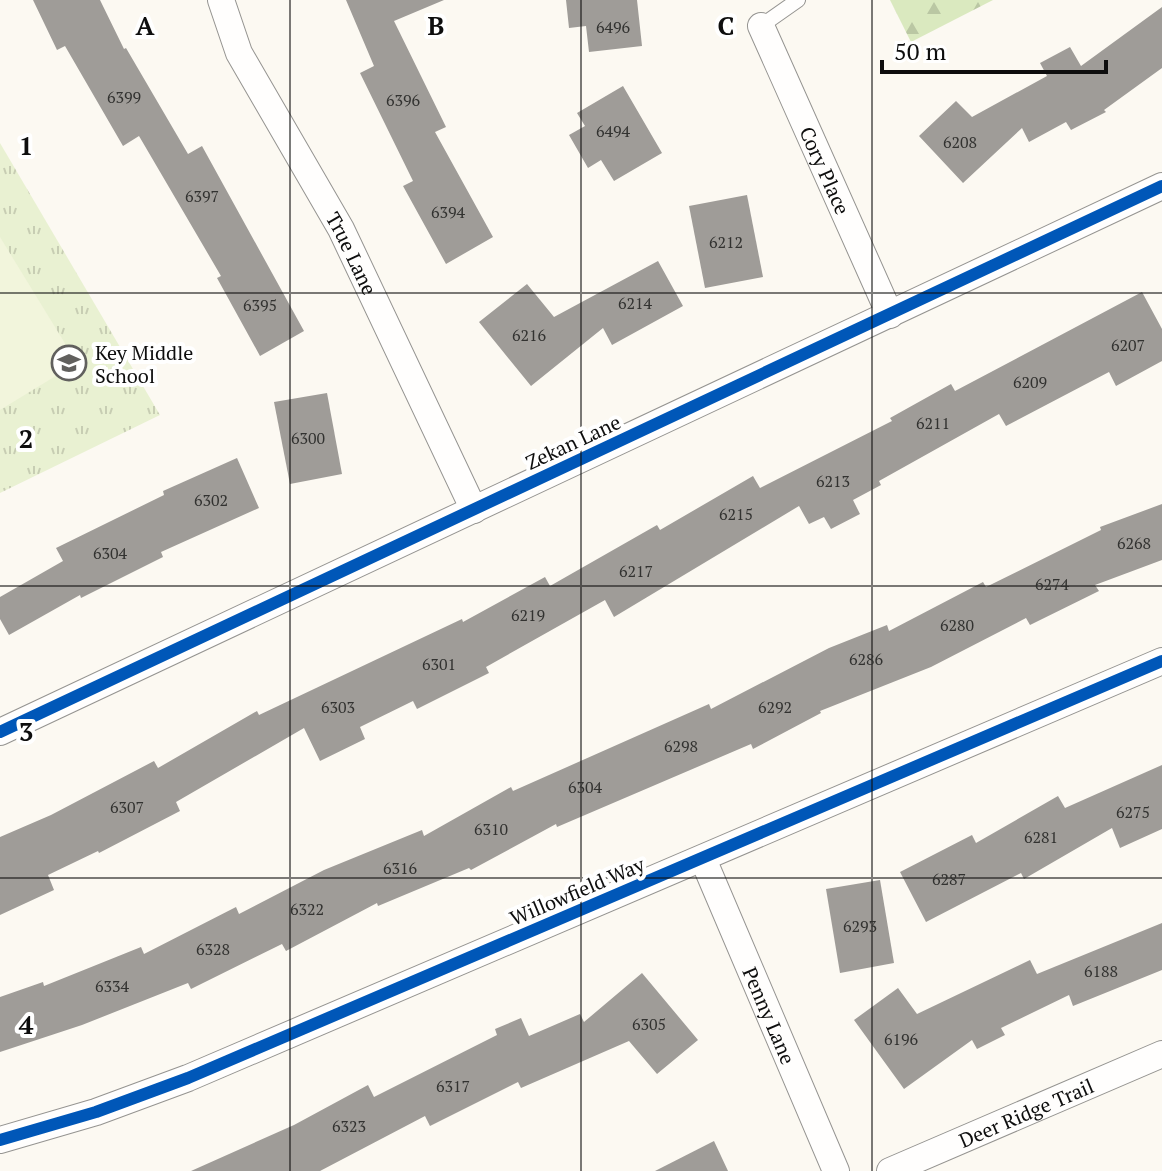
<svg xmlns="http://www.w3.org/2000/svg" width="1162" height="1171" font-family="'PT Serif',serif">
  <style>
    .grass { fill: url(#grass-tufts) }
    .forest { fill: url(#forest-firs) }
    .pitch { fill: #f2f5dc }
    .building { fill: #9f9c98 }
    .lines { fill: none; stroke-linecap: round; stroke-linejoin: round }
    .service-casing { stroke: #959491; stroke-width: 16 }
    .minor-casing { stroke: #959491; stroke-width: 28 }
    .service { stroke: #fffefd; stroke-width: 14 }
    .minor { stroke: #fffefd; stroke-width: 26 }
    .cycleway-casing { stroke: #fff; stroke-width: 17 }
    .cycleway { stroke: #0057b8; stroke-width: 12 }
    .grid { fill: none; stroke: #0e0e0e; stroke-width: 2; stroke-opacity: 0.55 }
    .labels { text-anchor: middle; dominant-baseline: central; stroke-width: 8; stroke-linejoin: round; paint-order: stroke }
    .number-label { font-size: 16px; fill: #323230 }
    .street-label { font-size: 20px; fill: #0e0e0e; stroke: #fff }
    .poi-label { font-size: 20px; fill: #0e0e0e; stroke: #fff; text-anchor: start }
    .grid-label { font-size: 26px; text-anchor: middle; font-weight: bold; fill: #0e0e0e; stroke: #fff; stroke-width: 8; stroke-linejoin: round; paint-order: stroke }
  </style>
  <defs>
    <pattern id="grass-tufts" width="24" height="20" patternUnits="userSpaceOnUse" patternTransform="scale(2)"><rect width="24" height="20" fill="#e9f1d2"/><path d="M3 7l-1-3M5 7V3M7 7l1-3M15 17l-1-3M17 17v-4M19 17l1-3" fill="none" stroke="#c7cdb3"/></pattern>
    <pattern id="forest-firs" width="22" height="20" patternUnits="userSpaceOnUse" patternTransform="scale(2)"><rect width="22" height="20" fill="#dae9bf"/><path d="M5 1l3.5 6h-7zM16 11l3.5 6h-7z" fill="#bac7a3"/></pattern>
  </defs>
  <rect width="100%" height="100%" fill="#fcf9f2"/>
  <!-- grass -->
  <path class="grass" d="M0,143L160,415L0,493Z"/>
  <!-- forest -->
  <path class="forest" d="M890,0H993L911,42Z"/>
  <!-- pitch -->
  <path class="pitch" d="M0,237L77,363L0,410Z"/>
  <!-- building -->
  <g class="building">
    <path d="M33,0H100L124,49L126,48L188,154L202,146L304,331L260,356L217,278L221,276L139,136L123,146L65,46L57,50Z"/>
    <path d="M346,0H444L394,21L446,127L435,132L493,237L446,264L403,186L413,181L360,73L374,66Z"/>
    <path d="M566,0H637L642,46L589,52L586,26L569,28Z"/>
    <path d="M1162,7V68L1104,110L1106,112L1071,130L1066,122L1029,142L1022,128L963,183L919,136L956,101L972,117L1047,76L1040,63L1070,47L1081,66Z"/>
    <path d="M623,86L662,153L614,181L601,160L588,168L569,135L585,126L577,113Z"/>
    <path d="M747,195L763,277L705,288L689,206Z"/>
    <path d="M658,261L683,306L612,345L603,328L531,386L479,322L527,284L554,317Z"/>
    <path d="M1142,292L1162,329V361L1116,386L1109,372L1006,426L999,414L879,481L881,485L853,500L860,514L831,529L824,517L809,524L799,506L614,617L605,600L486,667L489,673L417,709L413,701L360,727L365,739L320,761L304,728L176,802L180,811L99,853L98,851L48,875L54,890L0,915V837L51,815L154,761L158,768L257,711L259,715L462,619L463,622L545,577L550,586L657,525L660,530L753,476L760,488L892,421L890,418L951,384L955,391Z"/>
    <path d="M327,393L342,474L290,484L274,402Z"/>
    <path d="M237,458L259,508L161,552L163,557L81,598L80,595L9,635L0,619V597L63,561L56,548L164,495L163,491Z"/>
    <path d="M1162,504V560L1095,585L1099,591L1030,625L1026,618L931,667L820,711L821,713L753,749L751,744L557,827L556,824L471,870L469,868L378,906L377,903L286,951L282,944L191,989L188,983L82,1025L0,1052V997L43,982L44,986L141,947L144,954L236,907L239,914L324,870L422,830L424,836L511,787L513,791L709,704L711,709L829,648L887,625L889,631L983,582L986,587L1101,530L1100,527Z"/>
    <path d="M1162,765V829L1120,848L1112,828L1024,879L1021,873L926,922L900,872L972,835L976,843L1058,796L1065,808Z"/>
    <path d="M880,880L894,963L840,973L826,889Z"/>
    <path d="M1162,923V970L1073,1006L1069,995L1001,1028L1005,1035L977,1049L972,1040L904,1089L854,1020L898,988L917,1014L1030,960L1037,974Z"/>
    <path d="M642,973L698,1040L657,1074L629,1041L521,1088L518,1082L430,1126L425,1116L320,1171H191L294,1125L368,1085L374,1097L497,1035L495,1029L521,1018L529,1036L580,1014L584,1022Z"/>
    <path d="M714,1141L728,1171H655Z"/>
  </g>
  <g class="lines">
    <!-- service casing -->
    <g class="service-casing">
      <path id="service" d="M761,26L798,0"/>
    </g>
    <!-- minor casing -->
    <g class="minor-casing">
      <g id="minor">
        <path id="s1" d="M221,0L239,53L341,229L474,510"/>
        <path id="s2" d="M761,26L890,315"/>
        <path d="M0,732L1162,186"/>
        <path id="s3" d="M703,859L836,1171"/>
        <path d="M0,1140L96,1112L188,1078L1162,661"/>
        <path id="s4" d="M890,1171L1162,1054"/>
      </g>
    </g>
    <!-- service -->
    <use href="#service" class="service"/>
    <!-- minor -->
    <use href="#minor" class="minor"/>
    <!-- cycleway casing -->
    <g class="cycleway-casing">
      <g id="cycleway">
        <path d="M0,732L1162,186"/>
        <path d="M0,1140L96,1112L188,1078L1162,661"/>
      </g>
    </g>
    <!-- cycleway -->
    <use href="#cycleway" class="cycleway"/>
  </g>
  <!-- grid -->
  <path class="grid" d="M290,0V1171M581,0V1171M872,0V1171M0,293H1162M0,586H1162M0,878H1162"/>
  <!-- icons -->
  <defs>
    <g id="school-ring" transform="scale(1.8)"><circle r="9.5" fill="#fff" stroke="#61605e" stroke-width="1.5"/><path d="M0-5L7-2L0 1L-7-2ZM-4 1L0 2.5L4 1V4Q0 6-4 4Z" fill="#61605e"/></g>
  </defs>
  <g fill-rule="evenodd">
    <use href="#school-ring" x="69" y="363"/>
  </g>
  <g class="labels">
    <!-- number labels -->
    <g class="number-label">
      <text x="613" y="27">6496</text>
      <text x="124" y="97">6399</text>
      <text x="403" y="100">6396</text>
      <text x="613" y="131">6494</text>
      <text x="960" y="142">6208</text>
      <text x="202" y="196">6397</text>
      <text x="448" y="212">6394</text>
      <text x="726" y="242">6212</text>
      <text x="635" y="303">6214</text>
      <text x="260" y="305">6395</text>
      <text x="529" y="335">6216</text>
      <text x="1128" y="345">6207</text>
      <text x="1030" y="382">6209</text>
      <text x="933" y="423">6211</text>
      <text x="308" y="438">6300</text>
      <text x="833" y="481">6213</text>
      <text x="211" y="500">6302</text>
      <text x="736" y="514">6215</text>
      <text x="1134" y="543">6268</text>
      <text x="110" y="553">6304</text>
      <text x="636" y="571">6217</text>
      <text x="1052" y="584">6274</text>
      <text x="528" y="615">6219</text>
      <text x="957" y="625">6280</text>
      <text x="866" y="659">6286</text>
      <text x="439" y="664">6301</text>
      <text x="338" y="707">6303</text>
      <text x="775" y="707">6292</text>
      <text x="681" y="746">6298</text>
      <text x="585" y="787">6304</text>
      <text x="127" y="807">6307</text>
      <text x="1133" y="812">6275</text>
      <text x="491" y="829">6310</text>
      <text x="1041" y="837">6281</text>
      <text x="400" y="868">6316</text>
      <text x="949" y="879">6287</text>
      <text x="307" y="909">6322</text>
      <text x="860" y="926">6293</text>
      <text x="213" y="949">6328</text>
      <text x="1101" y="971">6188</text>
      <text x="112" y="986">6334</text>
      <text x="649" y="1024">6305</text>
      <text x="901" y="1039">6196</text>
      <text x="453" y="1086">6317</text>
      <text x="349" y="1126">6323</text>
    </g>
    <!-- street labels -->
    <g class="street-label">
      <text stroke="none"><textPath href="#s2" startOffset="158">Cory Place</textPath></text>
      <text stroke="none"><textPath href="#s1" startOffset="286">True Lane</textPath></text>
      <text transform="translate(573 442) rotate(-25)">Zekan Lane</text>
      <text transform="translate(577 891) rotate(-23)">Willowfield Way</text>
      <text stroke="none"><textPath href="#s3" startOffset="170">Penny Lane</textPath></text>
      <text stroke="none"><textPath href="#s4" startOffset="148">Deer Ridge Trail</textPath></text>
    </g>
    <!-- poi labels -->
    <g class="poi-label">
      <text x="95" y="352">Key Middle<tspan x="95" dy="23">School</tspan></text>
    </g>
  </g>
  <g class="grid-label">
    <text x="145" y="35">A</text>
    <text x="436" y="35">B</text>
    <text x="726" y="35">C</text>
    <text x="26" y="155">1</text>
    <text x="26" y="448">2</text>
    <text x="26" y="741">3</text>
    <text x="26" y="1034">4</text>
  </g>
  <!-- scale -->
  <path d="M882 60v12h224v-12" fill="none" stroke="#0e0e0e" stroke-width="4"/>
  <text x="894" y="60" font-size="24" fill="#0e0e0e" stroke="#ffffff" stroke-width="6" paint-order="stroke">50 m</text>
</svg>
